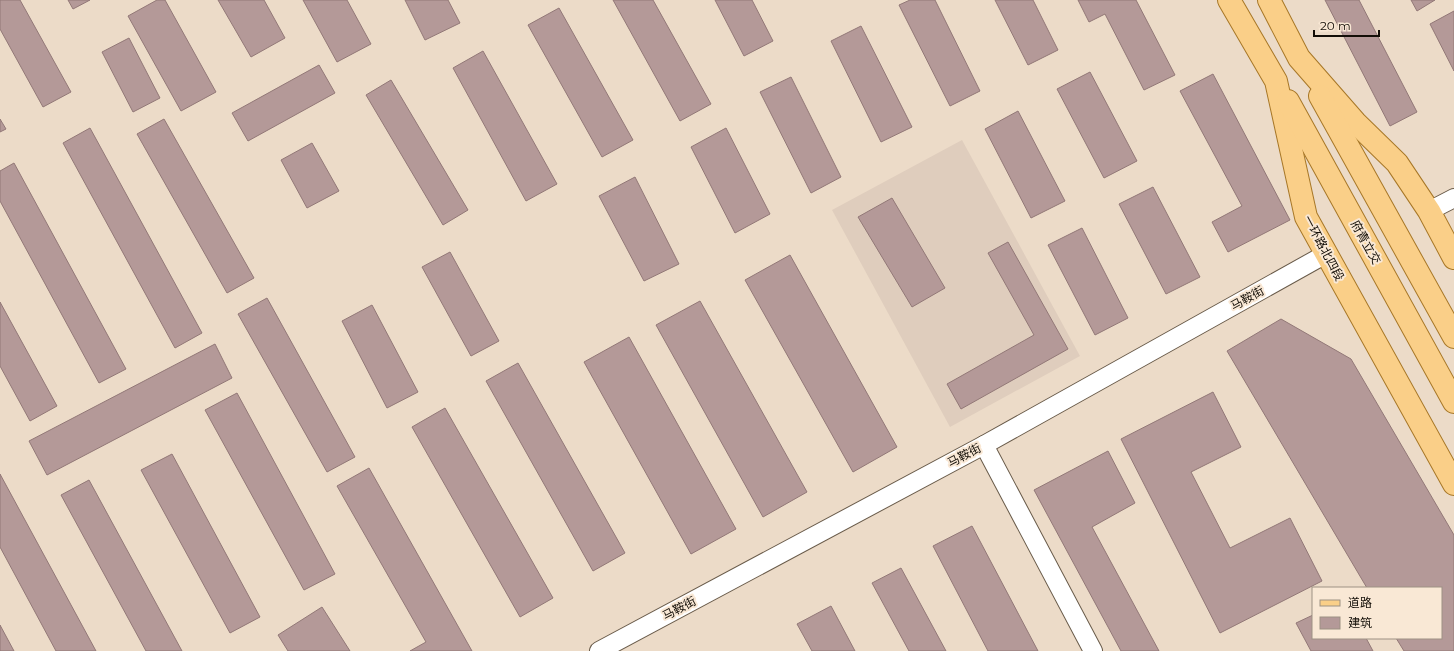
<svg xmlns="http://www.w3.org/2000/svg" width="1454" height="651" font-family="Montserrat,'Noto Sans SC',sans-serif">
  <style>
    .education { fill: #dfcdbd }
    .building { fill: #b49998; stroke: #927877 }
    .lines { fill: none; stroke-linecap: round; stroke-linejoin: round }
    .street-casing { stroke: #695b4a; stroke-width: 20 }
    .primary-casing { stroke: #a77727; stroke-width: 24 }
    .street { stroke: #fff; stroke-width: 18 }
    .primary { stroke: #facf88; stroke-width: 22 }
    .labels { text-anchor: middle; dominant-baseline: central; stroke-width: 4; stroke-linejoin: round; paint-order: stroke }
    .street-label { font-size: 12px; fill: #130e07; stroke: #f9e8d5 }
  </style>
  <rect width="100%" height="100%" fill="#ecdbc8"/>
  <!-- education -->
  <path class="education" d="M962,140L1080,356L950,427L832,210Z"/>
  <!-- building -->
  <g class="building">
    <path d="M0,0H20L71,92L43,107L0,29Z"/>
    <path d="M68,0H90L73,9Z"/>
    <path d="M157,0H165L216,92L181,111L128,16Z"/>
    <path d="M218,0H264L285,38L251,57Z"/>
    <path d="M303,0H347L371,44L337,62Z"/>
    <path d="M405,0H448L460,23L425,40Z"/>
    <path d="M613,0H653L711,104L680,121Z"/>
    <path d="M715,0H752L773,41L744,56Z"/>
    <path d="M910,0H935L980,91L950,106L899,5Z"/>
    <path d="M995,0H1033L1058,50L1028,65Z"/>
    <path d="M1078,0H1136L1175,75L1144,90L1105,14L1089,22Z"/>
    <path d="M1325,0H1359L1417,112L1390,126Z"/>
    <path d="M1411,0H1435L1417,11Z"/>
    <path d="M559,8L633,140L602,157L528,25Z"/>
    <path d="M1454,11V71L1430,24Z"/>
    <path d="M861,26L912,127L881,142L831,41Z"/>
    <path d="M129,38L160,98L133,112L102,52Z"/>
    <path d="M483,51L557,184L526,201L453,68Z"/>
    <path d="M319,65L335,93L248,141L232,113Z"/>
    <path d="M1090,72L1137,161L1104,178L1057,89Z"/>
    <path d="M1213,74L1290,220L1228,252L1212,222L1242,206L1180,91Z"/>
    <path d="M791,77L841,177L811,193L760,92Z"/>
    <path d="M391,80L468,210L443,225L366,95Z"/>
    <path d="M1018,111L1065,201L1031,218L985,129Z"/>
    <path d="M0,119L6,129L0,132Z"/>
    <path d="M164,119L254,278L227,293L137,134Z"/>
    <path d="M90,128L202,333L175,348L63,143Z"/>
    <path d="M726,128L770,214L735,233L691,147Z"/>
    <path d="M312,143L339,191L307,208L281,160Z"/>
    <path d="M14,163L126,369L99,383L0,201V171Z"/>
    <path d="M635,177L679,264L644,281L599,196Z"/>
    <path d="M1153,187L1200,277L1166,294L1119,204Z"/>
    <path d="M892,198L945,288L912,307L858,217Z"/>
    <path d="M1082,228L1128,318L1095,335L1048,245Z"/>
    <path d="M1008,242L1068,349L961,409L947,384L1034,335L988,253Z"/>
    <path d="M450,252L499,341L471,356L422,267Z"/>
    <path d="M790,255L897,447L853,472L745,280Z"/>
    <path d="M267,298L355,457L327,472L238,314Z"/>
    <path d="M700,301L807,492L763,517L656,325Z"/>
    <path d="M0,302L57,406L30,421L0,366Z"/>
    <path d="M372,305L418,392L387,408L342,321Z"/>
    <path d="M1281,319L1351,359L1454,535V651H1404L1396,638H1441V588H1367L1227,351Z"/>
    <path d="M629,337L736,529L691,554L584,362Z"/>
    <path d="M215,344L232,378L47,475L29,441Z"/>
    <path d="M518,363L625,553L593,571L486,381Z"/>
    <path d="M1213,392L1241,447L1191,472L1230,548L1290,518L1322,581L1220,633L1121,439Z"/>
    <path d="M237,393L335,574L304,590L205,410Z"/>
    <path d="M445,408L553,598L520,617L412,427Z"/>
    <path d="M1108,451L1135,503L1092,527L1159,651H1121L1034,490Z"/>
    <path d="M172,454L260,617L230,633L141,470Z"/>
    <path d="M369,468L472,651H410L426,642L337,486Z"/>
    <path d="M0,474L96,651H56L0,547Z"/>
    <path d="M89,480L182,651H146L61,495Z"/>
    <path d="M972,526L1038,651H988L933,546Z"/>
    <path d="M901,568L946,651H909L872,583Z"/>
    <path d="M831,606L855,651H812L797,624Z"/>
    <path d="M322,607L350,651H288L278,635Z"/>
    <path d="M1313,615V638H1366L1373,651H1311L1296,623Z"/>
    <path d="M0,625L14,651H0Z"/>
  </g>
  <g class="lines">
    <!-- street casing -->
    <g class="street-casing">
      <g id="street">
        <path d="M1429,211L1454,198"/>
        <path d="M984,445L1093,651"/>
        <path d="M599,651L984,445L1326,254"/>
      </g>
    </g>
    <!-- primary casing -->
    <g class="primary-casing">
      <g id="primary">
        <path d="M1229,0L1276,81L1306,217L1454,484"/>
        <path d="M1269,0L1299,58L1355,122L1397,163L1429,211L1454,258"/>
        <path d="M1320,96L1454,337"/>
        <path d="M1288,101L1454,402"/>
      </g>
    </g>
    <!-- street -->
    <use href="#street" class="street"/>
    <!-- primary -->
    <use href="#primary" class="primary"/>
  </g>
  <g class="labels">
    <!-- street labels -->
    <g class="street-label">
      <text transform="translate(1366 242) rotate(61)">府青立交</text>
      <text transform="translate(1324 248) rotate(62)">一环路北四段</text>
      <text transform="translate(1247 298) rotate(-29)">马鞍街</text>
      <text transform="translate(964 455) rotate(-28)">马鞍街</text>
      <text transform="translate(679 608) rotate(-28)">马鞍街</text>
    </g>
  </g>
  <!-- legend -->
  <rect x="1312" y="587" width="130" height="52" fill="#f9e8d5" stroke="#9d9183"/>
  <rect x="1320" y="600" width="20" height="6" fill="#facf88" stroke="#9d9183"/>
  <text x="1348" y="607" font-size="12" fill="#130e07">道路</text>
  <rect x="1320" y="617" width="20" height="12" fill="#b49998" stroke="#9d9183"/>
  <text x="1348" y="627" font-size="12" fill="#130e07">建筑</text>
  <!-- scale -->
  <path d="M1314 30v6h65v-6" fill="none" stroke="#130e07" stroke-width="2"/>
  <text x="1320" y="30" font-size="12" fill="#130e07" stroke="#f9e8d5" stroke-width="3" paint-order="stroke">20 m</text>
</svg>
